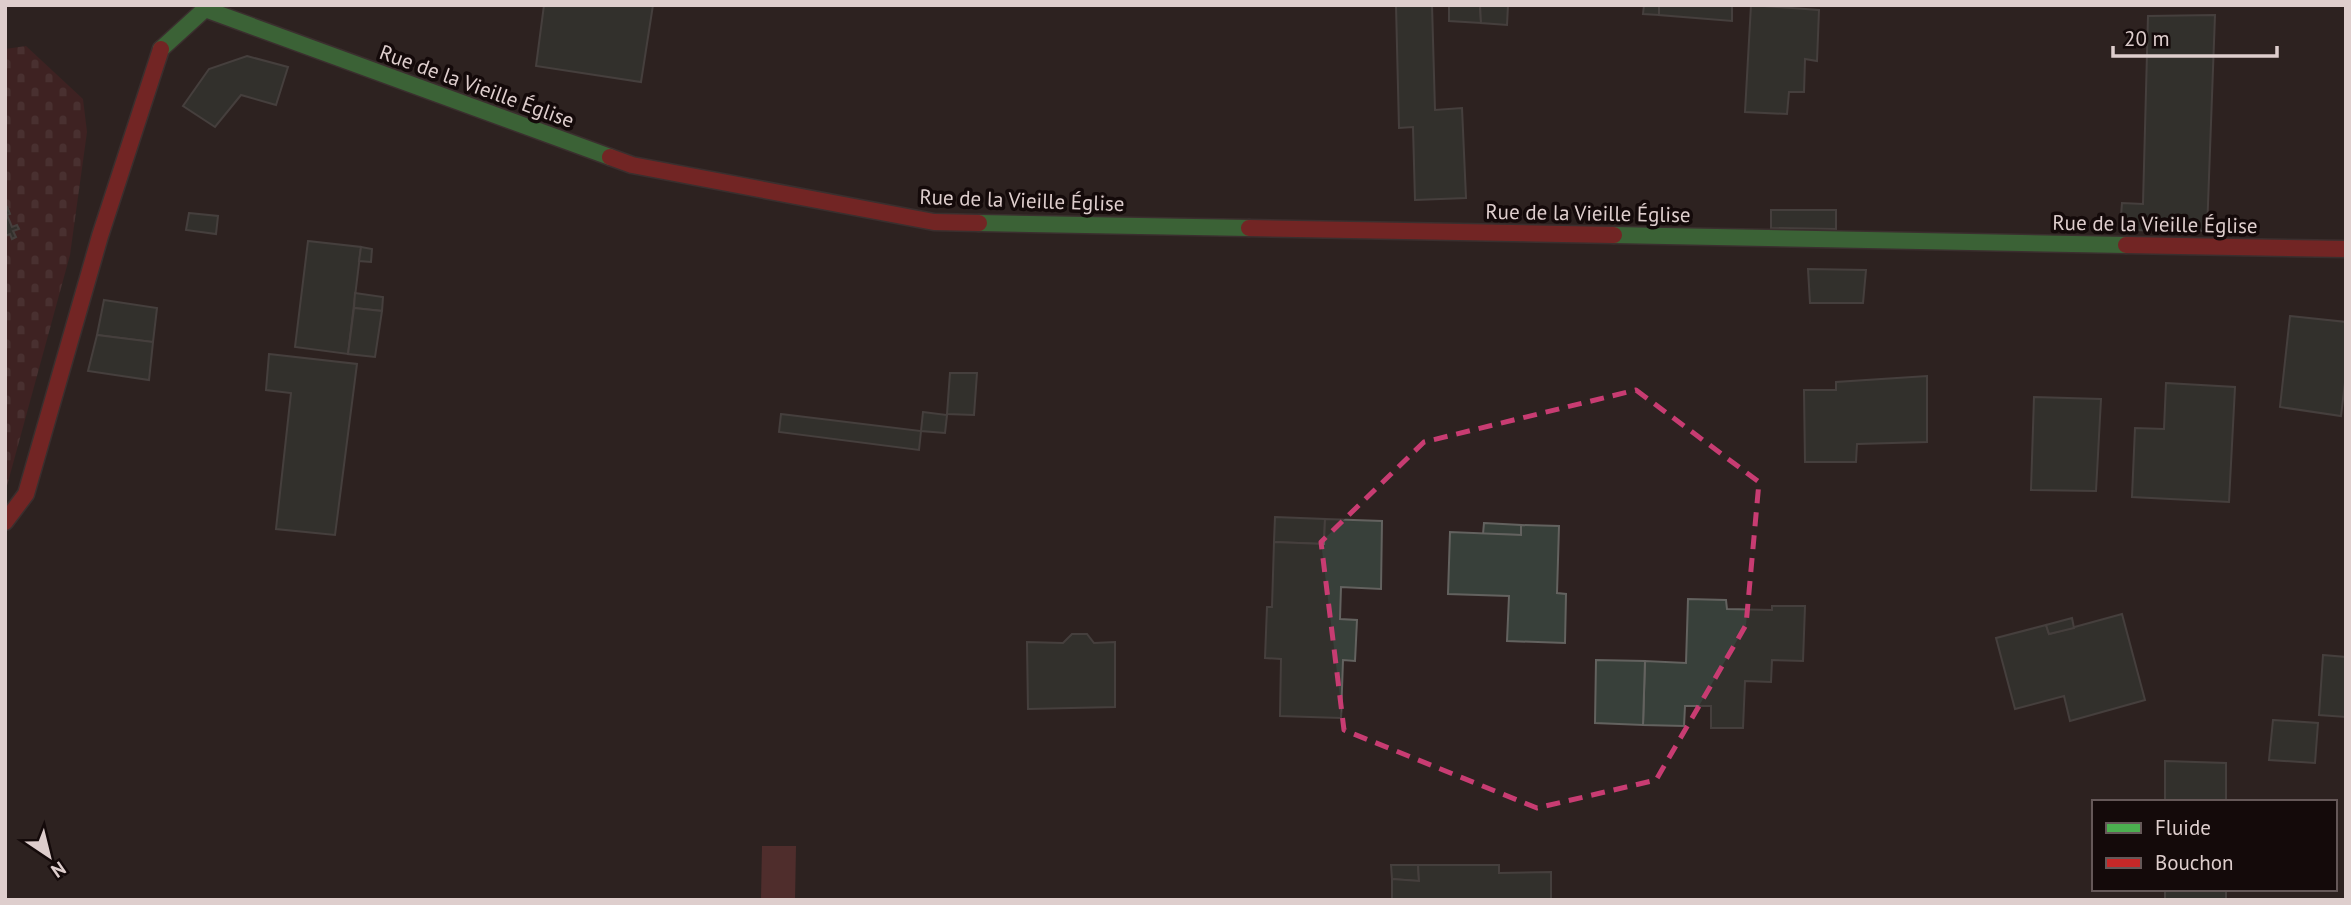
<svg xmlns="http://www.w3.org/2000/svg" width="2351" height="905" font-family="'PT Sans',sans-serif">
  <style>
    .cemetery { fill: url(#cemetery-stones) }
    .water { fill: #783b3a }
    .building { fill: #38403a; stroke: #63625f; stroke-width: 2 }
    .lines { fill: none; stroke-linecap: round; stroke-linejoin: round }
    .fast-casing { stroke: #4a3e3e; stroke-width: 19 }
    .jam-casing { stroke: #4a3e3e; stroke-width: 19 }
    .fast { stroke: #4caf50; stroke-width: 16 }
    .jam { stroke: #c62828; stroke-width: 16 }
    .marked { fill: none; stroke: #c83c72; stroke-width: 5; stroke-dasharray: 14 9; stroke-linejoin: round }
    .labels { text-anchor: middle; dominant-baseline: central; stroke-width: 7; stroke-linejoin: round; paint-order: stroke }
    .street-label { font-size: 21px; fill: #dececd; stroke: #140a0a }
  </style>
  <defs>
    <pattern id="cemetery-stones" width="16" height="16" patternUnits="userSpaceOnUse" patternTransform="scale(1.75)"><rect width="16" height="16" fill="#522324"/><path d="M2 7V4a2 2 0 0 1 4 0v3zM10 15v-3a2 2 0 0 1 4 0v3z" fill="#6a4243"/></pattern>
  </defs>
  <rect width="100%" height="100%" fill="#2e2221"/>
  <!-- cemetery -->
  <path class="cemetery" d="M26,46L83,99L87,132L70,255L5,493V236L10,234L12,239L16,237L13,231L19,228L17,225L12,227L7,215L10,213L5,207V49Z"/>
  <!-- water -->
  <path class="water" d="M762,846H796L795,900H761Z"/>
  <!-- building -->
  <g class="building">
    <path d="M544,5H653L641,82L536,66Z"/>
    <path d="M1396,5H1432L1435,110L1462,108L1466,198L1415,200L1413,127L1399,128Z"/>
    <path d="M1437,5H1480L1481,23L1449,21V6Z"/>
    <path d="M1480,5H1508L1507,25L1481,23Z"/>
    <path d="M1644,5H1659V15L1643,14Z"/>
    <path d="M1659,5H1732V21L1659,15Z"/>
    <path d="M1751,5L1819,10L1817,61L1805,59L1804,92H1789L1787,114L1745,112Z"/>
    <path d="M2215,15L2207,231L2120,230L2122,203L2143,204L2148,16Z"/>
    <path d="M247,56L288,67L276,105L241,95L215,127L183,106L209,69Z"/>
    <path d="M7,206L10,214L7,215L12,227L17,225L19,229L13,231L16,237L12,239L10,234L5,236Z"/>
    <path d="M1771,210H1836V229L1771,228Z"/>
    <path d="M189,213L218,216L216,234L186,230Z"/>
    <path d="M308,241L361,247L348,354L295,347Z"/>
    <path d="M361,247L372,249L371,262L359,261Z"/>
    <path d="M1808,269L1866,270L1863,303H1810Z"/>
    <path d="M355,293L383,297L382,311L354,308Z"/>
    <path d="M104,300L157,308L153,342L97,335Z"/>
    <path d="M354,308L382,311L375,357L348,354Z"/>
    <path d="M2290,316L2346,322V374L2341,416L2280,407Z"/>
    <path d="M97,335L153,342L149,380L88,371Z"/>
    <path d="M269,354L357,364L335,535L276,529L291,393L266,390Z"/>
    <path d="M950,373H977L974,415L947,414Z"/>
    <path d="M1927,376V442L1857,444L1856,462H1805L1804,390H1836V382Z"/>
    <path d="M2166,383L2235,387L2229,502L2132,497L2135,428L2164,429Z"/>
    <path d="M2034,397L2101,399L2096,491L2031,490Z"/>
    <path d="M923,412L947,415L945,433L921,431Z"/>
    <path d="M781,414L921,431L919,450L779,432Z"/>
    <path d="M1275,517L1325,519L1324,544L1274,542Z"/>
    <path d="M1325,519L1382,521L1381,589L1341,587L1340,619L1357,620L1355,661L1343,660L1341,718L1280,716L1281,659L1265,658L1267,607H1272L1274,542L1324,544Z"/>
    <path d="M1484,523L1521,525V535L1483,534Z"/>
    <path d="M1521,525L1559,526L1557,593L1566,594L1565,643L1507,641L1509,596L1448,594L1450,532L1521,535Z"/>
    <path d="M1688,599L1726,600L1727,609L1772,610V606H1805L1803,661L1772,660L1771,682L1745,681L1743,728H1711V706H1685L1684,726L1643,725L1645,661L1686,663Z"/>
    <path d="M2122,614L2145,700L2070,721L2064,696L2015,709L1996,638L2046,625L2049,634Z"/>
    <path d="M2072,618L2074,628L2049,634L2046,625Z"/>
    <path d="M1072,634H1087L1094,643L1115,642V707L1028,709L1027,642L1063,643Z"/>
    <path d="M2323,655L2346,657V717L2319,715Z"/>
    <path d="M1596,660L1645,661L1643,725L1595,723Z"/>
    <path d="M2273,720L2318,723L2315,763L2269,760Z"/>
    <path d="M2165,761L2226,763V802H2165Z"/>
    <path d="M1391,865H1418L1419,881L1392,879Z"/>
    <path d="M1418,865H1499V873L1551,872V900H1392V879L1419,881Z"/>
    <rect x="2165" y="889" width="61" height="11"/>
  </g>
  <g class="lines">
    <!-- fast casing -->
    <g class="fast-casing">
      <g id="fast">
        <path d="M161,49L205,9L610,157"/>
        <path d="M979,223L1249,228"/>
        <path d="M1614,235L2126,245"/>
      </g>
    </g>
    <!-- jam casing -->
    <g class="jam-casing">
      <g id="jam">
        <path d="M610,157L632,165L934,222L979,223"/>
        <path d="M1249,228L1614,235"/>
        <path d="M2126,245L2346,249"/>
        <path d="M5,522L26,494L100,236L161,49"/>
      </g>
    </g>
    <!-- fast -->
    <use href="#fast" class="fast"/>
    <!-- jam -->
    <use href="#jam" class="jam"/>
  </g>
  <!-- marked area -->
  <path d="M0 0H2351V905H0ZM1636,390L1759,482L1746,625L1656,780L1537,808L1344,730L1321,542L1424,442Z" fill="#2e2221" fill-opacity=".55" fill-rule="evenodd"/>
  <path class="marked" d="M1636,390L1759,482L1746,625L1656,780L1537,808L1344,730L1321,542L1424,442Z"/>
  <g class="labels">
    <!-- street labels -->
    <g class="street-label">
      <text transform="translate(477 86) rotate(20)">Rue de la Vieille Église</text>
      <text transform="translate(1022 200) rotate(2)">Rue de la Vieille Église</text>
      <text transform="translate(1588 213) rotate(1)">Rue de la Vieille Église</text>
      <text transform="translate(2155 224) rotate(1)">Rue de la Vieille Église</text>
    </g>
  </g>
  <!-- border -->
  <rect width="2351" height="905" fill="none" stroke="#dececd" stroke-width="14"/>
  <!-- legend -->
  <rect x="2092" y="800" width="245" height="91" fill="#140a0a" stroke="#655858" stroke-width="2"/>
  <rect x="2106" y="823" width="35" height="10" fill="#4caf50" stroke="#655858" stroke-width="2"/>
  <text x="2155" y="835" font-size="21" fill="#dececd">Fluide</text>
  <rect x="2106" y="858" width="35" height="10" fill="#c62828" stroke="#655858" stroke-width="2"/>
  <text x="2155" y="870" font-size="21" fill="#dececd">Bouchon</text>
  <!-- north arrow -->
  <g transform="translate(49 856) rotate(145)" stroke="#140a0a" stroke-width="5" paint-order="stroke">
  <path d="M0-5L12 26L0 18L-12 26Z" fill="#dececd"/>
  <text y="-10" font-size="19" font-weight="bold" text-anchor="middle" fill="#dececd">N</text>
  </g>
  <!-- scale -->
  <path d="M2113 46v10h164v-10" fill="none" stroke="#dececd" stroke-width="3.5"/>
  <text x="2124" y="46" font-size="21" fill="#dececd" stroke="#140a0a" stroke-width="5" paint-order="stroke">20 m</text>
</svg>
